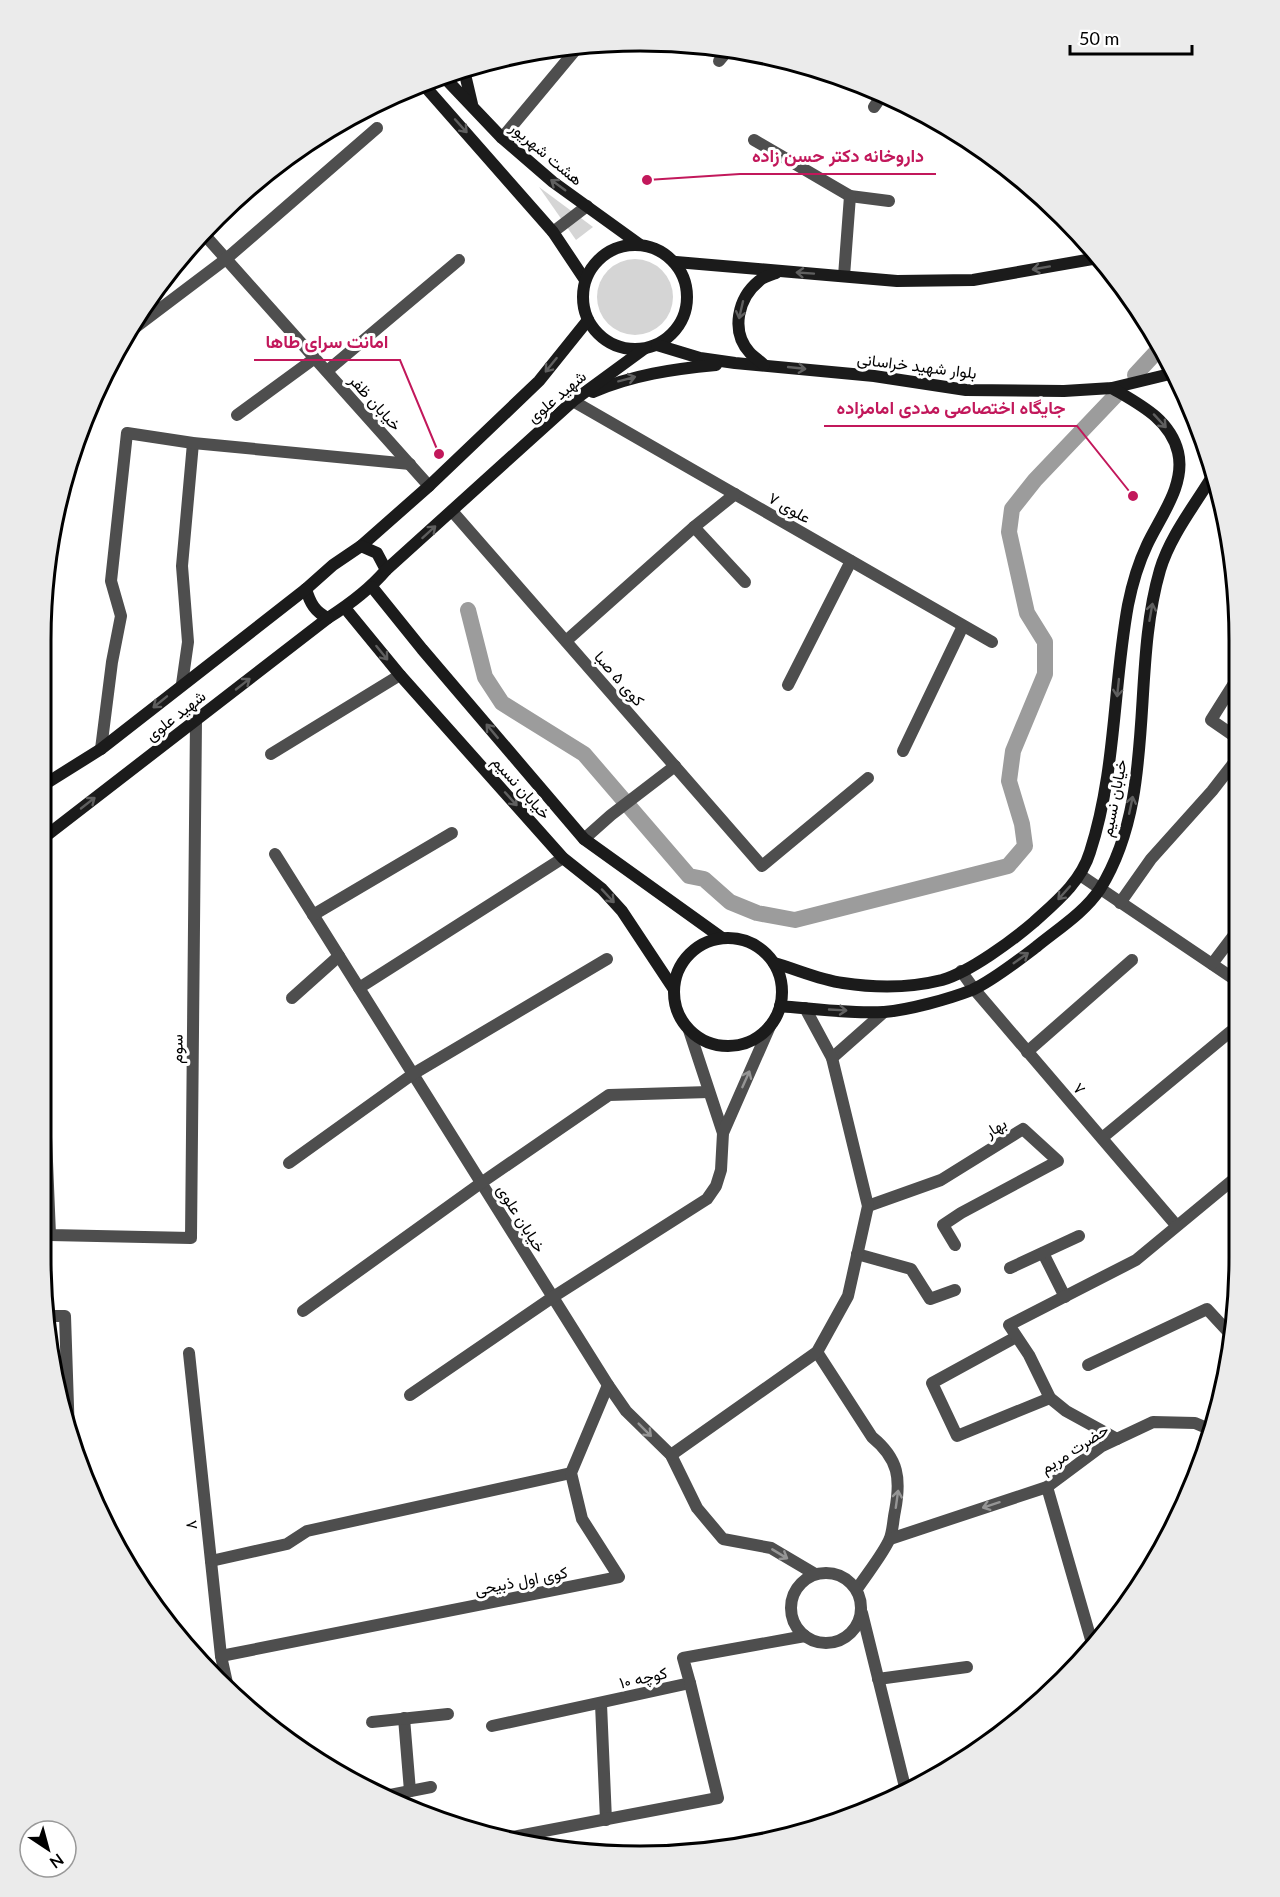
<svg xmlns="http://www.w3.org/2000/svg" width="1280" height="1897" font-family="Lato,Vazirmatn,sans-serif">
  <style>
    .green { fill: #d5d5d5 }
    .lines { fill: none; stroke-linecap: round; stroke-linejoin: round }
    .canal { stroke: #9c9c9c; stroke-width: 16 }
    .pedestrian { stroke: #4e4e4e; stroke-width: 12 }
    .minor { stroke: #4e4e4e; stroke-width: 12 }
    .secondary { stroke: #1b1b1b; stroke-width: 12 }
    .oneway { stroke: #5f5f5f }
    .oneway2 { stroke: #959595 }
    .labels { text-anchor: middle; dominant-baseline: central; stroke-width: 6; stroke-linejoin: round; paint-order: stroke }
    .street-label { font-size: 16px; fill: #000; stroke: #fff }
    .rim { fill: none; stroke: #000; stroke-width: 3 }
    .leader { fill: none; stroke: #c2185b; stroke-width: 2 }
    .callout-dot { fill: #c2185b; stroke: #fff; stroke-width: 2 }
    .callout-label { font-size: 18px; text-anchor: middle; font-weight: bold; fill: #c2185b; stroke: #fff; stroke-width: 6; stroke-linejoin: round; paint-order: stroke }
  </style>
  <rect width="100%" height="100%" fill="#fff"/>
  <!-- green -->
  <g class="green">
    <path d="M539,187L593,227L576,240Z"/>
    <circle cx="635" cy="297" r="38"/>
  </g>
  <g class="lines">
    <!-- canal -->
    <g class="canal">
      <path d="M1135,375L1160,348"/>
      <path d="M468,610L485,677L502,703L584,754L689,876L704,879L730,902L757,913L795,920L1008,866L1025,846L1022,824L1009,781L1013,751L1045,674V642L1027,613L1009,532L1012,509L1035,480L1116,395"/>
    </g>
    <!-- pedestrian -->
    <path class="pedestrian" d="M553,232L587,206"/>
    <!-- minor -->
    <g class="minor">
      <path d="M719,61L729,49"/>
      <path d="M874,107L883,94"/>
      <path d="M502,138L578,47"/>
      <path d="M754,140L850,196L889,201"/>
      <path d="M202,232L429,486"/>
      <path d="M844,276L850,196"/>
      <path d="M128,333L226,259L377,128"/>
      <path d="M327,371L459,260"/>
      <path d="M573,401L992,642"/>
      <path d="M237,415L315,358"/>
      <path d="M452,511L762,866L868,778"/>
      <path d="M694,527L745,582"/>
      <path d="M566,641L694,527L735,494"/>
      <path d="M1240,674L1211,720L1240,740"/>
      <path d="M182,684L188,642L182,566L193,443"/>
      <path d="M788,685L851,561"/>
      <path d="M101,749L112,662L121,616L111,581L127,433L193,443L410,464"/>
      <path d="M903,751L963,626"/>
      <path d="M271,754L400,675"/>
      <path d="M584,839L611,815L675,766"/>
      <path d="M275,854L608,1385L626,1411L671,1455L697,1508L723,1539L771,1548L815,1574"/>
      <path d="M1080,875L1240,983"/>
      <path d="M1120,903L1151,859L1212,791L1240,755"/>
      <path d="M313,915L452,833"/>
      <path d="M1212,964L1240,927"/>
      <path d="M961,971L974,989L1176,1225"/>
      <path d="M359,988L563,858"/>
      <path d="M292,998L339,956"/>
      <path d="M689,1030L723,1133"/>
      <path d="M1027,1052L1132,960"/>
      <path d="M832,1058L884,1012"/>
      <path d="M44,1088L50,1235L191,1238L196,720"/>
      <path d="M1102,1138L1230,1032"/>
      <path d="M289,1163L413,1074L607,959"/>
      <path d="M868,1206L941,1180L1023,1129L1058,1161L961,1213L943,1225L955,1245"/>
      <path d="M1043,1253L1065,1297"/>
      <path d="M857,1254L911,1269L930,1299L955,1290"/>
      <path d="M1010,1268L1079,1236"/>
      <path d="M303,1311L481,1183L609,1095L709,1092"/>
      <path d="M46,1316H65L69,1436"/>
      <path d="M1016,1337L932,1383L957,1436L1050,1398"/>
      <path d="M817,1352L872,1437C899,1459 901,1479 895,1511C893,1520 893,1530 890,1538C884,1553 866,1575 857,1589"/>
      <path d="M189,1353L221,1656L229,1692"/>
      <path d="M1088,1365L1207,1309L1232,1336"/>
      <path d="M410,1395L553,1297L707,1199L716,1186L721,1170L723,1133L770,1026"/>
      <path d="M1117,1439L1066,1411L1050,1398L1029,1355L1009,1325L1136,1260L1240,1174"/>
      <path d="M671,1455L817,1352L848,1296L868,1206L832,1058L805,1008"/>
      <path d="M1047,1487L1092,1643H1095"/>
      <path d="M890,1539L1047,1487L1102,1446L1153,1422L1195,1423L1209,1429"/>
      <path d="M211,1561L287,1544L307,1531L571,1473"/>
      <circle cx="826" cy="1608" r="35"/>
      <path d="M862,1613L906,1791"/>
      <path d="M221,1656L619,1577L582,1519L571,1473L608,1385"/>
      <path d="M878,1679L967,1667"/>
      <path d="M601,1704L606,1820"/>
      <path d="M404,1718L410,1791"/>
      <path d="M372,1722L448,1714"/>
      <path d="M492,1726L690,1683L683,1658L805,1636"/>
      <path d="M385,1796L431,1787"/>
      <path d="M502,1839L718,1798L690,1683"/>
    </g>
    <!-- secondary -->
    <g class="secondary">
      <path d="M464,70L472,104"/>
      <path d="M443,76L502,138L553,182L639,244"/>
      <path d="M422,83L553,232L585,280"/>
      <circle cx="635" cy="297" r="52"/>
      <path d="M676,262L897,281L973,280L1098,258"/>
      <path d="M657,345L700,358L735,363L874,376L966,390L1064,391L1112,388L1174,373"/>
      <path d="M764,365C760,361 754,357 750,353C730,331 738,298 759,281C763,277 770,275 776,273"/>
      <path d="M593,392C632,375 673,369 716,365"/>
      <path d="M361,546L429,486L539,381L588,320"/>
      <path d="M361,546L377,553L386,570C369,590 350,604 328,618C315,612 310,603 306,589L333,565Z"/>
      <path d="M386,570L573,401L644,349"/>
      <path d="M372,587L422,649L584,839L722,938"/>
      <path d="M345,608L400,675L563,858L602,889L622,911L673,988"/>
      <path d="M42,786L101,749L306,589"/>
      <path d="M42,839L328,618"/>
      <circle cx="728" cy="992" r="54"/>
      <path d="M774,963C796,969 820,980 843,983C876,988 910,988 942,980C970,972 1013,940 1034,922C1056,902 1081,882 1090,852C1116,772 1113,687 1128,605C1132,585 1138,564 1147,545C1160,517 1186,485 1178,452C1170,419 1139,404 1112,388"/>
      <path d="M780,1006C812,1009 852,1014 884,1012C909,1010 949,999 972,990C992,981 1019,960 1036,947C1058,929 1085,912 1100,889C1158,796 1130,673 1160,570C1170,536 1195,505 1213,475"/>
    </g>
  </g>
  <!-- one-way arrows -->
  <defs><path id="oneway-shaft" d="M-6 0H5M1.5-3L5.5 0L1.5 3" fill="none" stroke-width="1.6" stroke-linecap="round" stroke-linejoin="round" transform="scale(1.5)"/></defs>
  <g class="oneway">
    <use href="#oneway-shaft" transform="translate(461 126) rotate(48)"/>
    <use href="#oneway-shaft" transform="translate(558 185) rotate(-144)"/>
    <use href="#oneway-shaft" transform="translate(1041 268) rotate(170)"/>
    <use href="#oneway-shaft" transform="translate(805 273) rotate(-176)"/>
    <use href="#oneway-shaft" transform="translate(741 310) rotate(103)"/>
    <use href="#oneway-shaft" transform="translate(551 365) rotate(129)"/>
    <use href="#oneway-shaft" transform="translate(797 368) rotate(6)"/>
    <use href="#oneway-shaft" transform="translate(627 379) rotate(-15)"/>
    <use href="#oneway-shaft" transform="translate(1160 421) rotate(47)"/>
    <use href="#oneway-shaft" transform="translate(429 532) rotate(-42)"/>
    <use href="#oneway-shaft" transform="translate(1151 612) rotate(-80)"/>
    <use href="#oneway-shaft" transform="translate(382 653) rotate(51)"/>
    <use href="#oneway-shaft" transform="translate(243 684) rotate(-38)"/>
    <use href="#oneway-shaft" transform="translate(1118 688) rotate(96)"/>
    <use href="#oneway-shaft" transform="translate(160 702) rotate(141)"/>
    <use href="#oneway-shaft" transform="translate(492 731) rotate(-130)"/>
    <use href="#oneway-shaft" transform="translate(511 799) rotate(48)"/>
    <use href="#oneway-shaft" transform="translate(88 803) rotate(-38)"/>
    <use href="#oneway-shaft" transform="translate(1131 805) rotate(-78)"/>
    <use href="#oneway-shaft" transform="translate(1064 893) rotate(132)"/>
    <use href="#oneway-shaft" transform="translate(608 896) rotate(47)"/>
    <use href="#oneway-shaft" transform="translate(1021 958) rotate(-35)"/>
    <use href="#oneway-shaft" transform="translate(838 1010) rotate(3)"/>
  </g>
  <g class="oneway2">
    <use href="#oneway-shaft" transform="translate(746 1079) rotate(-66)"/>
    <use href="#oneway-shaft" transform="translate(645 1430) rotate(45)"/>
    <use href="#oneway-shaft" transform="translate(897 1499) rotate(-82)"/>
    <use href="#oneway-shaft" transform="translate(991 1505) rotate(162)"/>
    <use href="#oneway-shaft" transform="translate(780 1554) rotate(31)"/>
  </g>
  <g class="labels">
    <!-- street labels -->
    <g class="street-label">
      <text transform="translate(547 153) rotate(40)">هشت شهریور</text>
      <text transform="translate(917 365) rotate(7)">بلوار شهید خراسانی</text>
      <text transform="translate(556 396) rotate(-40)">شهید علوی</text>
      <text transform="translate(376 402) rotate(48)">خیابان ظفر</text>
      <text transform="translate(790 507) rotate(30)">علوی ۷</text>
      <text transform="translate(620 678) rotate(49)">کوی ۵ صبا</text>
      <text transform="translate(175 715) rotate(-38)">شهید علوی</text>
      <text transform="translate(522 787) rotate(48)">خیابان نسیم</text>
      <text transform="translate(1113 798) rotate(-79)">خیابان نسیم</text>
      <text transform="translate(176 1049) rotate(-89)">سوم</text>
      <text transform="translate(1080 1088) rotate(49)">۷</text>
      <text transform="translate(995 1127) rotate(-32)">بهار</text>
      <text transform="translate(522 1218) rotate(58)">خیابان علوی</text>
      <text transform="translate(1074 1448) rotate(-33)">حضرت مریم</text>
      <text transform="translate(190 1525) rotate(-96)">۸</text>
      <text transform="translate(521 1580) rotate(-11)">کوی اول ذبیحی</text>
      <text transform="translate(643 1677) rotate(-13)">کوچه ۱۰</text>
    </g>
  </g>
  <!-- crop -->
  <path d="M0 0H1280V1897H0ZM640 51H640A589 589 0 0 1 1229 640V1257A589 589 0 0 1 640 1846H640A589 589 0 0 1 51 1257V640A589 589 0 0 1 640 51Z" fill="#ebebeb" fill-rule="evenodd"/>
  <path class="rim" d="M640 51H640A589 589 0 0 1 1229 640V1257A589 589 0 0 1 640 1846H640A589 589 0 0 1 51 1257V640A589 589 0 0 1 640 51Z"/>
  <!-- callouts -->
  <path class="leader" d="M647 180L740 174H936M439 454L400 360H254M1133 496L1077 426H824"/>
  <g class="callout-dot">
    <circle cx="647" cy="180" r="6"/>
    <circle cx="439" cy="454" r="6"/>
    <circle cx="1133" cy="496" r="6"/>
  </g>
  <g class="callout-label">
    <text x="838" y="162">داروخانه دکتر حسن زاده</text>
    <text x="327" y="348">امانت سرای طاها</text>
    <text x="951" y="414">جایگاه اختصاصی مددی امامزاده</text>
  </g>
  <!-- north arrow -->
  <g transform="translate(48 1849) rotate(144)"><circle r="28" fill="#ffffff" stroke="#999999" stroke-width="1.5"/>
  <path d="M0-4.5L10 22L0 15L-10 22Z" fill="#000000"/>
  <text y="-9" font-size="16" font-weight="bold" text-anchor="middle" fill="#000000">N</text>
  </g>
  <!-- scale -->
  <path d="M1070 45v9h122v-9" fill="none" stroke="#000000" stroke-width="3"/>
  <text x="1079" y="45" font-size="18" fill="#000000" stroke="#ffffff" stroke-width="4.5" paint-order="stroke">50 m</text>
</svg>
